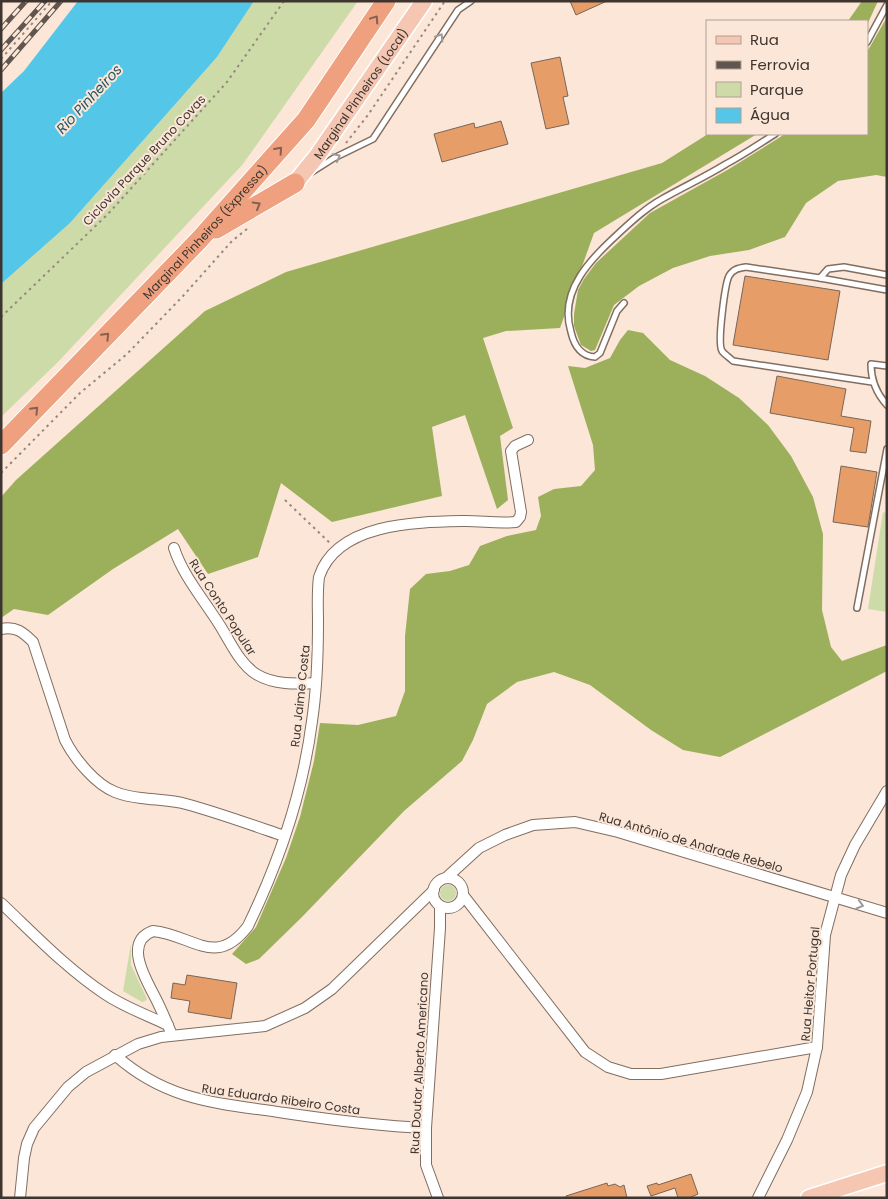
<svg xmlns="http://www.w3.org/2000/svg" width="888" height="1199" font-family="Poppins,sans-serif">
  <style>
    .green { fill: #cddba9 }
    .forest { fill: #9cb05b }
    .water { fill: #54c6e8 }
    .building { fill: #e79d67; stroke: #796659 }
    .lines { fill: none; stroke-linecap: round; stroke-linejoin: round }
    .service-casing { stroke: #816e61; stroke-width: 8 }
    .minor-casing { stroke: #816e61; stroke-width: 12 }
    .primary-casing { stroke: #fff; stroke-width: 19 }
    .motorway-casing { stroke: #fff; stroke-width: 21 }
    .path { stroke: #97887f; stroke-width: 2; stroke-dasharray: 2.5 4; stroke-linecap: butt }
    .service { stroke: #fff; stroke-width: 5 }
    .minor { stroke: #fff; stroke-width: 10 }
    .primary { stroke: #f5c7b2; stroke-width: 16 }
    .motorway { stroke: #efa17f; stroke-width: 19 }
    .rail-casing { stroke: #61564f; stroke-width: 5 }
    .rail { stroke: #fbe6d7; stroke-width: 3; stroke-dasharray: 9; stroke-linecap: butt }
    .oneway { stroke: #856050 }
    .oneway2 { stroke: #9e9a98 }
    .labels { text-anchor: middle; dominant-baseline: central; stroke-width: 4; stroke-linejoin: round; paint-order: stroke }
    .street-label { font-size: 12px; fill: #3e3530; stroke: #fbe6d7 }
    .water-label { font-size: 14px; font-style: italic; fill: #265664; stroke: #fbe6d7 }
  </style>
  <rect width="100%" height="100%" fill="#fbe6d7"/>
  <!-- green -->
  <g class="green">
    <path d="M254,1H358L243,164L58,362L1,417V284L70,223L217,57Z"/>
    <path d="M883,512L887,513V612L868,609Z"/>
    <circle cx="448" cy="893" r="8"/>
    <path d="M131,944V965L147,999L145,1001L142,1002L123,991Z"/>
  </g>
  <!-- forest -->
  <g class="forest">
    <path d="M862,1H878L867,25V21H848Z"/>
    <path d="M887,17V177L876,175L838,181L806,203L785,237L749,250L710,256L673,268L639,286L614,305L595,350L591,351L581,345L574,326V314L578,290L584,279L596,263L650,213L729,169L785,134H867V52Z"/>
    <path d="M708,134H757L594,233L560,328L506,331L483,338L513,428L500,436L508,500L497,509L465,415L432,427L442,496L332,522L281,483L258,557L208,574L178,529L113,569L48,615L14,609L1,618V497L16,480L205,311L286,272L662,163Z"/>
    <path d="M628,330L643,333L670,360L705,376L739,398L768,425L791,456L813,497L823,534L822,610L831,647L842,661L887,645V671L720,757L683,750L651,730L590,685L554,672L517,682L487,704L473,740L462,761L404,811L302,917L259,959L246,964L232,954L256,927L286,858L300,817L314,761L320,723L358,725L396,716L405,691V636L410,589L426,574L450,571L469,565L480,546L507,536L536,530L541,516L538,497L554,489L581,486L595,470L593,445L568,366L585,368L610,358L620,340Z"/>
  </g>
  <!-- water -->
  <path class="water" d="M78,1H254L217,57L70,223L1,284V93L24,71Z"/>
  <!-- building -->
  <g class="building">
    <path d="M570,1H607L576,15Z"/>
    <path d="M560,57L568,96L563,97L569,124L546,129L531,63Z"/>
    <path d="M501,121L508,144L442,162L434,134L474,123L475,128Z"/>
    <path d="M745,276L840,291L828,360L733,345Z"/>
    <path d="M777,376L846,389L841,416L871,421L866,453L850,451L854,428L770,413Z"/>
    <path d="M841,466L877,472L868,527L833,522Z"/>
    <path d="M187,975L237,983L231,1019L188,1012L190,1001L171,998L173,983L185,985Z"/>
    <path d="M691,1174L698,1194L689,1198H678L675,1188L651,1196L647,1186L657,1183L658,1185Z"/>
    <path d="M607,1183L608,1186L615,1184L620,1187L624,1185L627,1198H566V1196Z"/>
  </g>
  <g class="lines">
    <!-- service casing -->
    <g class="service-casing">
      <g id="service">
        <path d="M867,42L887,5"/>
        <path d="M312,172L334,158L373,139L458,10L471,1"/>
        <path d="M820,278L828,269L844,267L887,275"/>
        <path d="M624,303L617,311L600,353L595,357C580,356 574,345 571,332C558,290 592,258 620,232C633,220 646,208 662,199C683,187 705,177 726,164C743,155 759,144 775,134"/>
        <path d="M887,366L871,364C871,380 876,393 887,405"/>
        <path d="M872,382L733,361C730,358 724,354 722,351C717,343 725,284 729,276C733,269 739,268 746,267L820,278L887,290"/>
        <path d="M857,608L887,449"/>
      </g>
    </g>
    <!-- minor casing -->
    <g class="minor-casing">
      <g id="minor">
        <path d="M174,548C183,576 204,600 219,624C230,641 239,663 256,674C274,685 296,684 316,683"/>
        <path d="M1,629C16,626 23,632 33,642L65,740C74,758 95,784 115,792C123,795 132,797 141,798C156,800 172,800 186,804C219,813 252,825 284,836"/>
        <path d="M446,878L479,848L505,835L533,825L575,822L618,832L887,913"/>
        <circle cx="448" cy="893" r="15"/>
        <path d="M463,895L585,1052L608,1067L631,1074H661L817,1047"/>
        <path d="M1,903C35,935 67,969 105,994C124,1007 147,1015 168,1025"/>
        <path d="M172,1035C167,1023 162,1011 156,999C147,981 122,942 153,931C193,935 216,969 248,926C279,862 303,791 312,721C317,688 318,655 318,622C318,607 317,592 319,577C337,522 418,522 466,521C483,521 499,524 516,522L520,517L521,512L511,451L515,446L528,440"/>
        <path d="M115,1055C168,1102 219,1103 285,1113C332,1120 378,1126 426,1128"/>
        <path d="M20,1198L24,1158L27,1144L34,1128L68,1087L86,1072L138,1044L161,1037L265,1026L305,1008L332,989L434,890"/>
        <path d="M438,1198L426,1165V1128L440,928V906"/>
        <path d="M758,1198L787,1140L807,1092L817,1047L825,935L841,875L855,845L887,791"/>
      </g>
    </g>
    <!-- primary casing -->
    <g class="primary-casing">
      <g id="primary">
        <path id="s1" d="M295,183L317,156L424,1"/>
        <path d="M809,1198L887,1173"/>
      </g>
    </g>
    <!-- motorway casing -->
    <g class="motorway-casing">
      <g id="motorway">
        <path d="M216,229L295,183"/>
        <path id="s2" d="M1,445L200,239L306,120L386,1"/>
      </g>
    </g>
    <!-- path -->
    <g class="path">
      <path d="M1,59L52,1"/>
      <path d="M346,143L368,115L445,1"/>
      <path d="M1,317L108,214L227,82L284,1"/>
      <path d="M1,473L80,393L127,354L183,296L232,241L247,229"/>
      <path d="M285,500L331,544"/>
    </g>
    <!-- service -->
    <use href="#service" class="service"/>
    <!-- minor -->
    <use href="#minor" class="minor"/>
    <!-- primary -->
    <use href="#primary" class="primary"/>
    <!-- motorway -->
    <use href="#motorway" class="motorway"/>
    <!-- rail casing -->
    <g class="rail-casing">
      <g id="rail">
        <path d="M1,29L26,1"/>
        <path d="M1,50L45,1"/>
        <path d="M1,70L61,1"/>
      </g>
    </g>
    <!-- rail -->
    <use href="#rail" class="rail"/>
  </g>
  <!-- one-way arrows -->
  <defs><path id="oneway-chevron" d="M-2-3.5L2.5 0L-2 3.5" fill="none" stroke-width="1.6" stroke-linecap="round" stroke-linejoin="round" transform="scale(1.25)"/></defs>
  <g class="oneway">
    <use href="#oneway-chevron" transform="translate(375 19) rotate(-56)"/>
    <use href="#oneway-chevron" transform="translate(279 150) rotate(-48)"/>
    <use href="#oneway-chevron" transform="translate(257 205) rotate(-30)"/>
    <use href="#oneway-chevron" transform="translate(106 336) rotate(-46)"/>
    <use href="#oneway-chevron" transform="translate(35 410) rotate(-46)"/>
  </g>
  <g class="oneway2">
    <use href="#oneway-chevron" transform="translate(440 37) rotate(-57)"/>
    <use href="#oneway-chevron" transform="translate(337 157) rotate(-28)"/>
    <use href="#oneway-chevron" transform="translate(860 905) rotate(16)"/>
  </g>
  <g class="labels">
    <!-- street labels -->
    <g class="street-label">
      <text stroke="none"><textPath href="#s1" startOffset="111">Marginal Pinheiros (Local)</textPath></text>
      <text transform="translate(144 160) rotate(-47)">Ciclovia Parque Bruno Covas</text>
      <text stroke="none"><textPath href="#s2" startOffset="295">Marginal Pinheiros (Expressa)</textPath></text>
      <text transform="translate(223 607) rotate(57)">Rua Conto Popular</text>
      <text transform="translate(300 696) rotate(-84)">Rua Jaime Costa</text>
      <text transform="translate(691 842) rotate(16)">Rua Antônio de Andrade Rebelo</text>
      <text transform="translate(810 984) rotate(-85)">Rua Heitor Portugal</text>
      <text transform="translate(419 1063) rotate(-87)">Rua Doutor Alberto Americano</text>
      <text transform="translate(281 1099) rotate(8)">Rua Eduardo Ribeiro Costa</text>
    </g>
    <!-- water labels -->
    <g class="water-label">
      <text transform="translate(89 99) rotate(-47)">Rio Pinheiros</text>
    </g>
  </g>
  <!-- border -->
  <rect width="888" height="1199" fill="none" stroke="#3e3530" stroke-width="5"/>
  <!-- legend -->
  <rect x="706" y="20" width="162" height="115" fill="#fbe6d7" stroke="#af9f94"/>
  <rect x="716" y="36" width="25" height="8" fill="#f5c7b2" stroke="#af9f94"/>
  <text x="750" y="45" font-size="15" fill="#3e3530">Rua</text>
  <rect x="716" y="61" width="25" height="8" fill="#61564f" stroke="#af9f94"/>
  <text x="750" y="70" font-size="15" fill="#3e3530">Ferrovia</text>
  <rect x="716" y="82" width="25" height="15" fill="#cddba9" stroke="#af9f94"/>
  <text x="750" y="95" font-size="15" fill="#3e3530">Parque</text>
  <rect x="716" y="108" width="25" height="15" fill="#54c6e8" stroke="#af9f94"/>
  <text x="750" y="120" font-size="15" fill="#3e3530">Água</text>
</svg>
